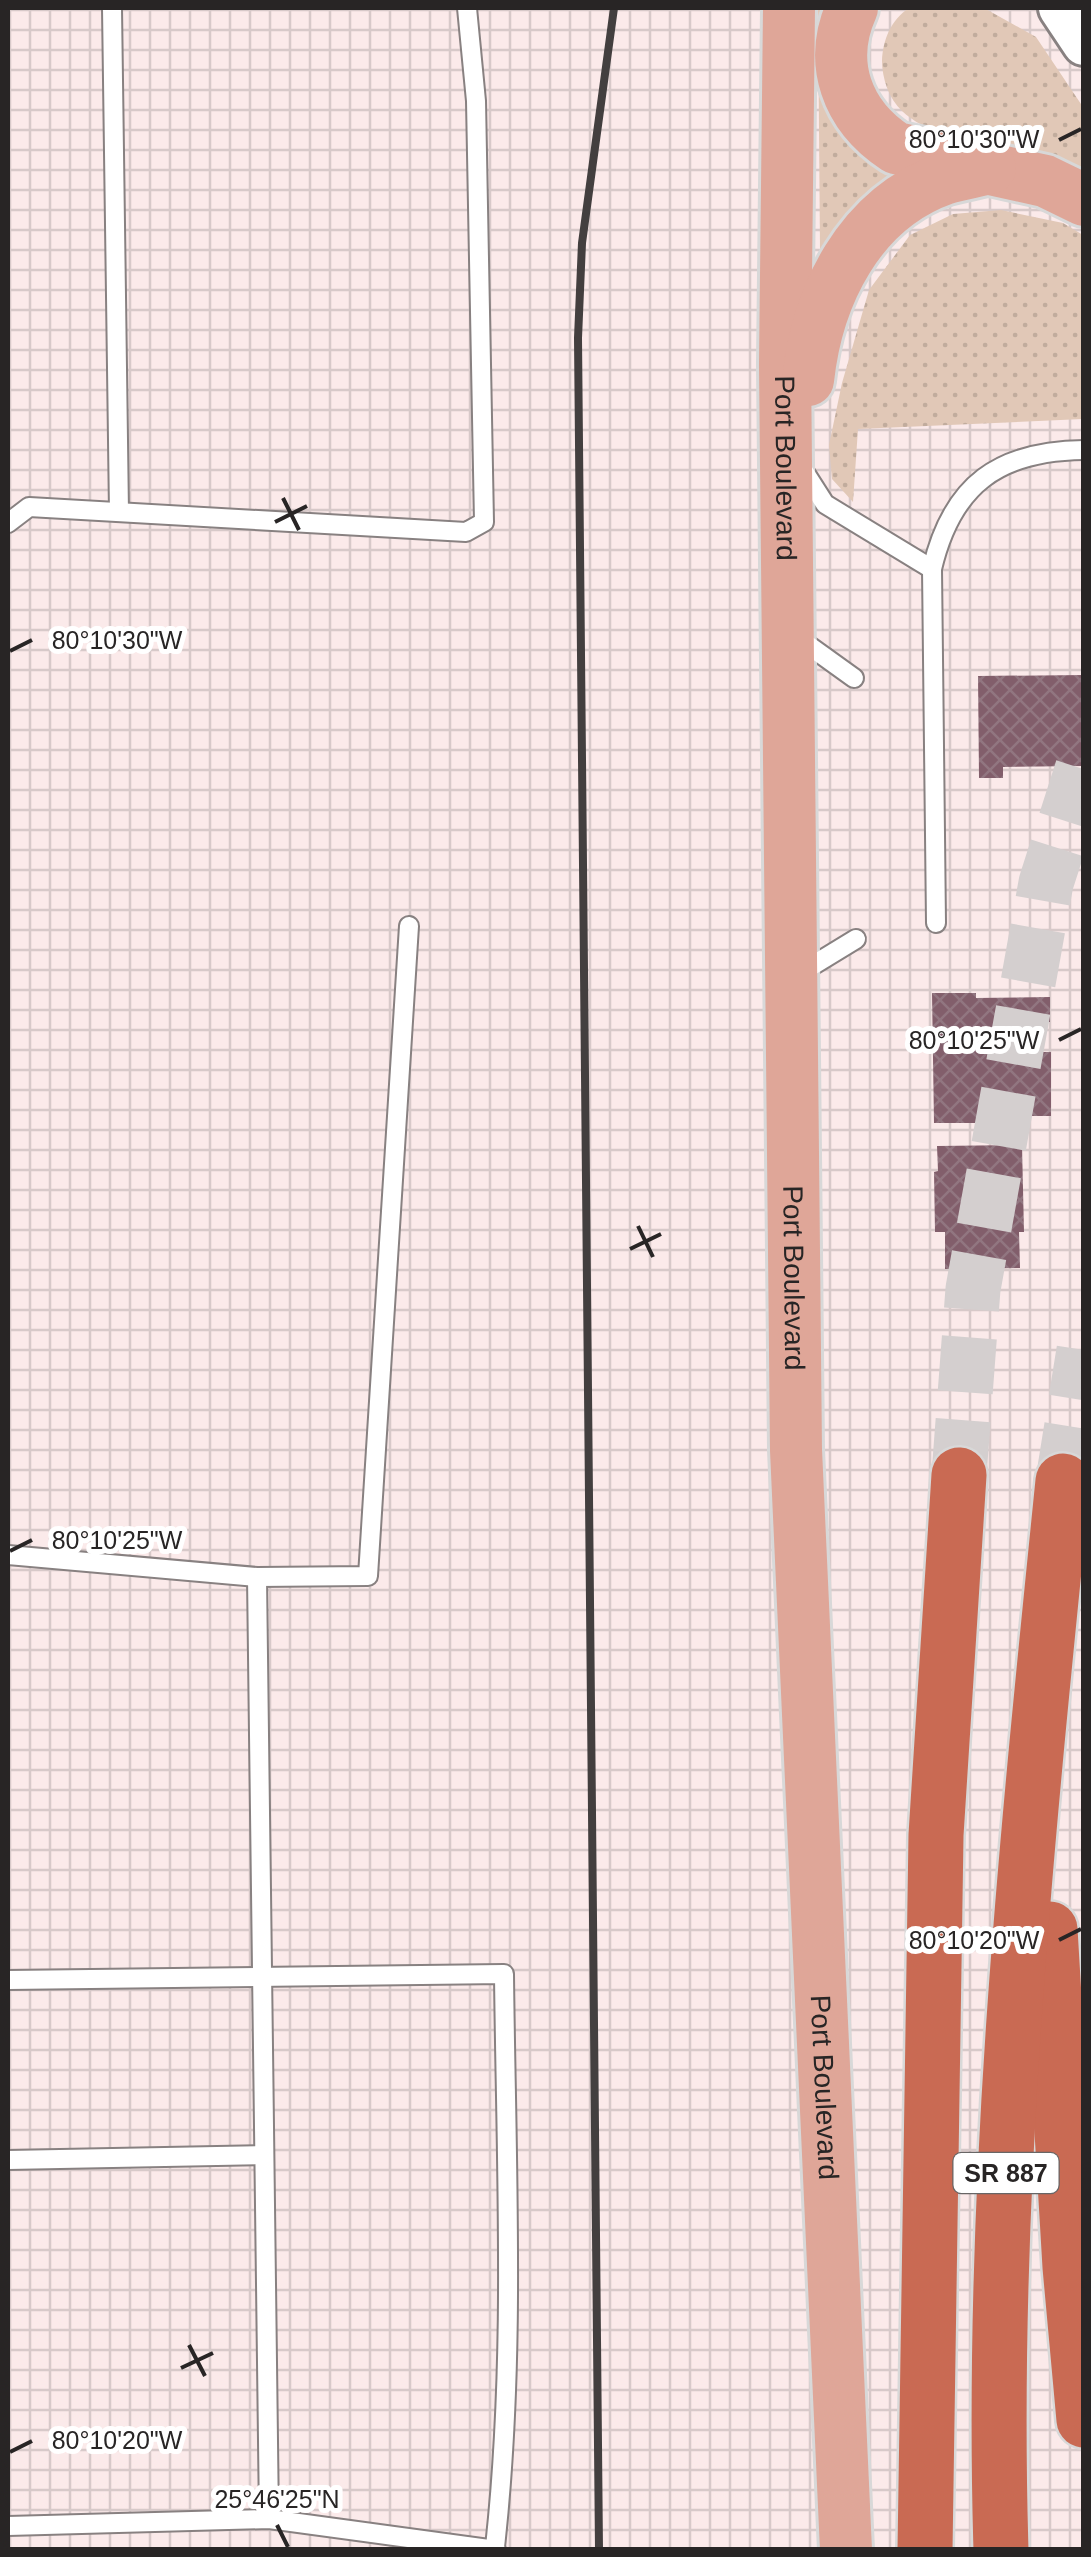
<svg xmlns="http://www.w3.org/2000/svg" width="1091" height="2557" font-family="Helvetica,sans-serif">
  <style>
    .industrial { fill: url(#industrial-grid) }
    .grass { fill: url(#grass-dots) }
    .building { fill: url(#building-cross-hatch) }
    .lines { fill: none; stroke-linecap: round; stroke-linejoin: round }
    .motorway-tunnel { stroke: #d4cfcf; stroke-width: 55; stroke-dasharray: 55 28; stroke-linecap: butt }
    .service-casing { stroke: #888181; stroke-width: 22 }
    .tertiary-casing { stroke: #888181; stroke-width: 48 }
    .primary-casing { stroke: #d8d8d8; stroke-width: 58 }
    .motorway-casing { stroke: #d8d8d8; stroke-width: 60 }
    .service { stroke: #fff; stroke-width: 18 }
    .tertiary { stroke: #fff; stroke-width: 42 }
    .primary { stroke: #dfa698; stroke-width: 52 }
    .motorway { stroke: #c96a53; stroke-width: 55 }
    .rail { stroke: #433f3f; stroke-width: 8 }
    .ticks { fill: none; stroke: #282525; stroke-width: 4 }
    .labels { text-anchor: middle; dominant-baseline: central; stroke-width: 10; stroke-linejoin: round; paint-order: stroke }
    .shield { fill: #fff; stroke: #686666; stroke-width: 2.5 }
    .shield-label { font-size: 25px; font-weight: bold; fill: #282525 }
    .street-label { font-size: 28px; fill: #282525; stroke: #fff }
    .ticks-label { font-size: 25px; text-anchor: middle; fill: #282525; stroke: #fff; stroke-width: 10; stroke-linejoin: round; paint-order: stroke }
  </style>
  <defs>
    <pattern id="industrial-grid" width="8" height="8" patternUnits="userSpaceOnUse" patternTransform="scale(2.5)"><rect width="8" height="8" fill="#fbeaea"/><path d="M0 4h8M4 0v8" fill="none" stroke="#d7c9c9"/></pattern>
    <pattern id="grass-dots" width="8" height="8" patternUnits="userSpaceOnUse" patternTransform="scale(2.5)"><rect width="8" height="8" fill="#e1c8b7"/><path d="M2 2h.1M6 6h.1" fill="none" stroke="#c1ac9d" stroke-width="1.8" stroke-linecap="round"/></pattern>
    <pattern id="building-cross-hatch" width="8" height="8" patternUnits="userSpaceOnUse" patternTransform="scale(2.5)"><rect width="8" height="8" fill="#825e6b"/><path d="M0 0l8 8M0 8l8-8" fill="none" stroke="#917680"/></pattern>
  </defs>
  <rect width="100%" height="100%" fill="#fff9f9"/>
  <!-- industrial -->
  <path class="industrial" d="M8,8H1083V2549L8,2550Z"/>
  <!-- grass -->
  <g class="grass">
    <path d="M818,8H834L898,172L823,252L820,251Z"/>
    <path d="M909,8H984L1036,37L1083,107V180C1037,165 934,142 902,111C889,99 882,78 882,61C883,39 891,20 909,8Z"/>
    <path d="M1001,210L1063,223L1083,235V419L858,429L853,502L832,479L829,445L842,383L869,290L910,235L953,214Z"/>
  </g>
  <!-- building -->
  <g class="building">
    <path d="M1084,675V766L1003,767V778H979L978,676Z"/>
    <path d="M932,993H976V998L1050,997V1022H1042L1043,1052H1051V1116H1019V1123H934Z"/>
    <path d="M1022,1145L1024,1232H1019L1020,1268L945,1269V1232H935L934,1172L938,1171L937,1146Z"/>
  </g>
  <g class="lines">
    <!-- motorway-tunnel -->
    <g class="motorway-tunnel">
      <path d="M959,1475L973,1289L1046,883L1084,764"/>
      <path d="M1063,1481L1084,1350"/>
    </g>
    <!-- service casing -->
    <g class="service-casing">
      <g id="service">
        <path d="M112,8L119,512"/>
        <path d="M802,468L825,504L932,569"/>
        <path d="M8,523L29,507L466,532L484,522L476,101L467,8"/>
        <path d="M797,637L854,678"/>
        <path d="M936,923L932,569C952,484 999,451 1084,450"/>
        <path d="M797,975L856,939"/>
        <path d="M8,1555L257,1577L368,1576L409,926"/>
        <path d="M257,1577L269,2519"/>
        <path d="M8,1980L504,1974C506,2164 516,2357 495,2547"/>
        <path d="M8,2160L264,2155"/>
        <path d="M8,2526L269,2519L496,2550"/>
      </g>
    </g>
    <!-- tertiary casing -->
    <g class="tertiary-casing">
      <path id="tertiary" d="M1060,8L1084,44"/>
    </g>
    <!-- primary casing -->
    <g class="primary-casing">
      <g id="primary">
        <path id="s1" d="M789,8L785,365L796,1450L846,2550"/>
        <path d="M852,8C827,63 847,116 896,148L1045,181L1084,200"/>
        <path d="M808,380C817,296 859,209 944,179C959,174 975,172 990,168"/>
      </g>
    </g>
    <!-- motorway casing -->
    <g class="motorway-casing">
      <g id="motorway">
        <path d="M1050,1929L1070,2267L1084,2420"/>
        <path d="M925,2550L936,1835L959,1475"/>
        <path d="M1001,2550C990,2192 1027,1836 1063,1481"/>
      </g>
    </g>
    <!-- service -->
    <use href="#service" class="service"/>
    <!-- tertiary -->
    <use href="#tertiary" class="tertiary"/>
    <!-- primary -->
    <use href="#primary" class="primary"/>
    <!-- motorway -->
    <use href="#motorway" class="motorway"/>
    <!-- rail -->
    <path class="rail" d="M599,2550L578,338L582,243L614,8"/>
  </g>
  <!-- ticks -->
  <path class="ticks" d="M1059,140L1081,129M283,498L299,530M275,522L307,506M10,651L32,640M1059,1040L1081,1029M638,1226L653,1257M630,1249L661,1234M10,1551L32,1540M1059,1940L1081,1929M189,2345L205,2376M181,2368L213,2353M10,2452L32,2441M277,2525L288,2547"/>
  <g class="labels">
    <!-- shield labels -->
    <rect class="shield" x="953.5" y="2153" width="105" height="40" rx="8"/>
    <g class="shield-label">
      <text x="1006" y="2173">SR 887</text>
    </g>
    <!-- street labels -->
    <g class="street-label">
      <text stroke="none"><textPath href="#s1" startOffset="460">Port Boulevard</textPath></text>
      <text stroke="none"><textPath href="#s1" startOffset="1270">Port Boulevard</textPath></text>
      <text stroke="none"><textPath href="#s1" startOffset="2080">Port Boulevard</textPath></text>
    </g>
  </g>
  <g class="ticks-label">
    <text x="974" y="148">80°10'30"W</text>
    <text x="117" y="649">80°10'30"W</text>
    <text x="974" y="1049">80°10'25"W</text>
    <text x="117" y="1549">80°10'25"W</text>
    <text x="974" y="1949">80°10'20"W</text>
    <text x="117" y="2449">80°10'20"W</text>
    <text x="277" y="2508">25°46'25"N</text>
  </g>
  <!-- border -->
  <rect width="1091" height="2557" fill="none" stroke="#282525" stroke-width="20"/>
</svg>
